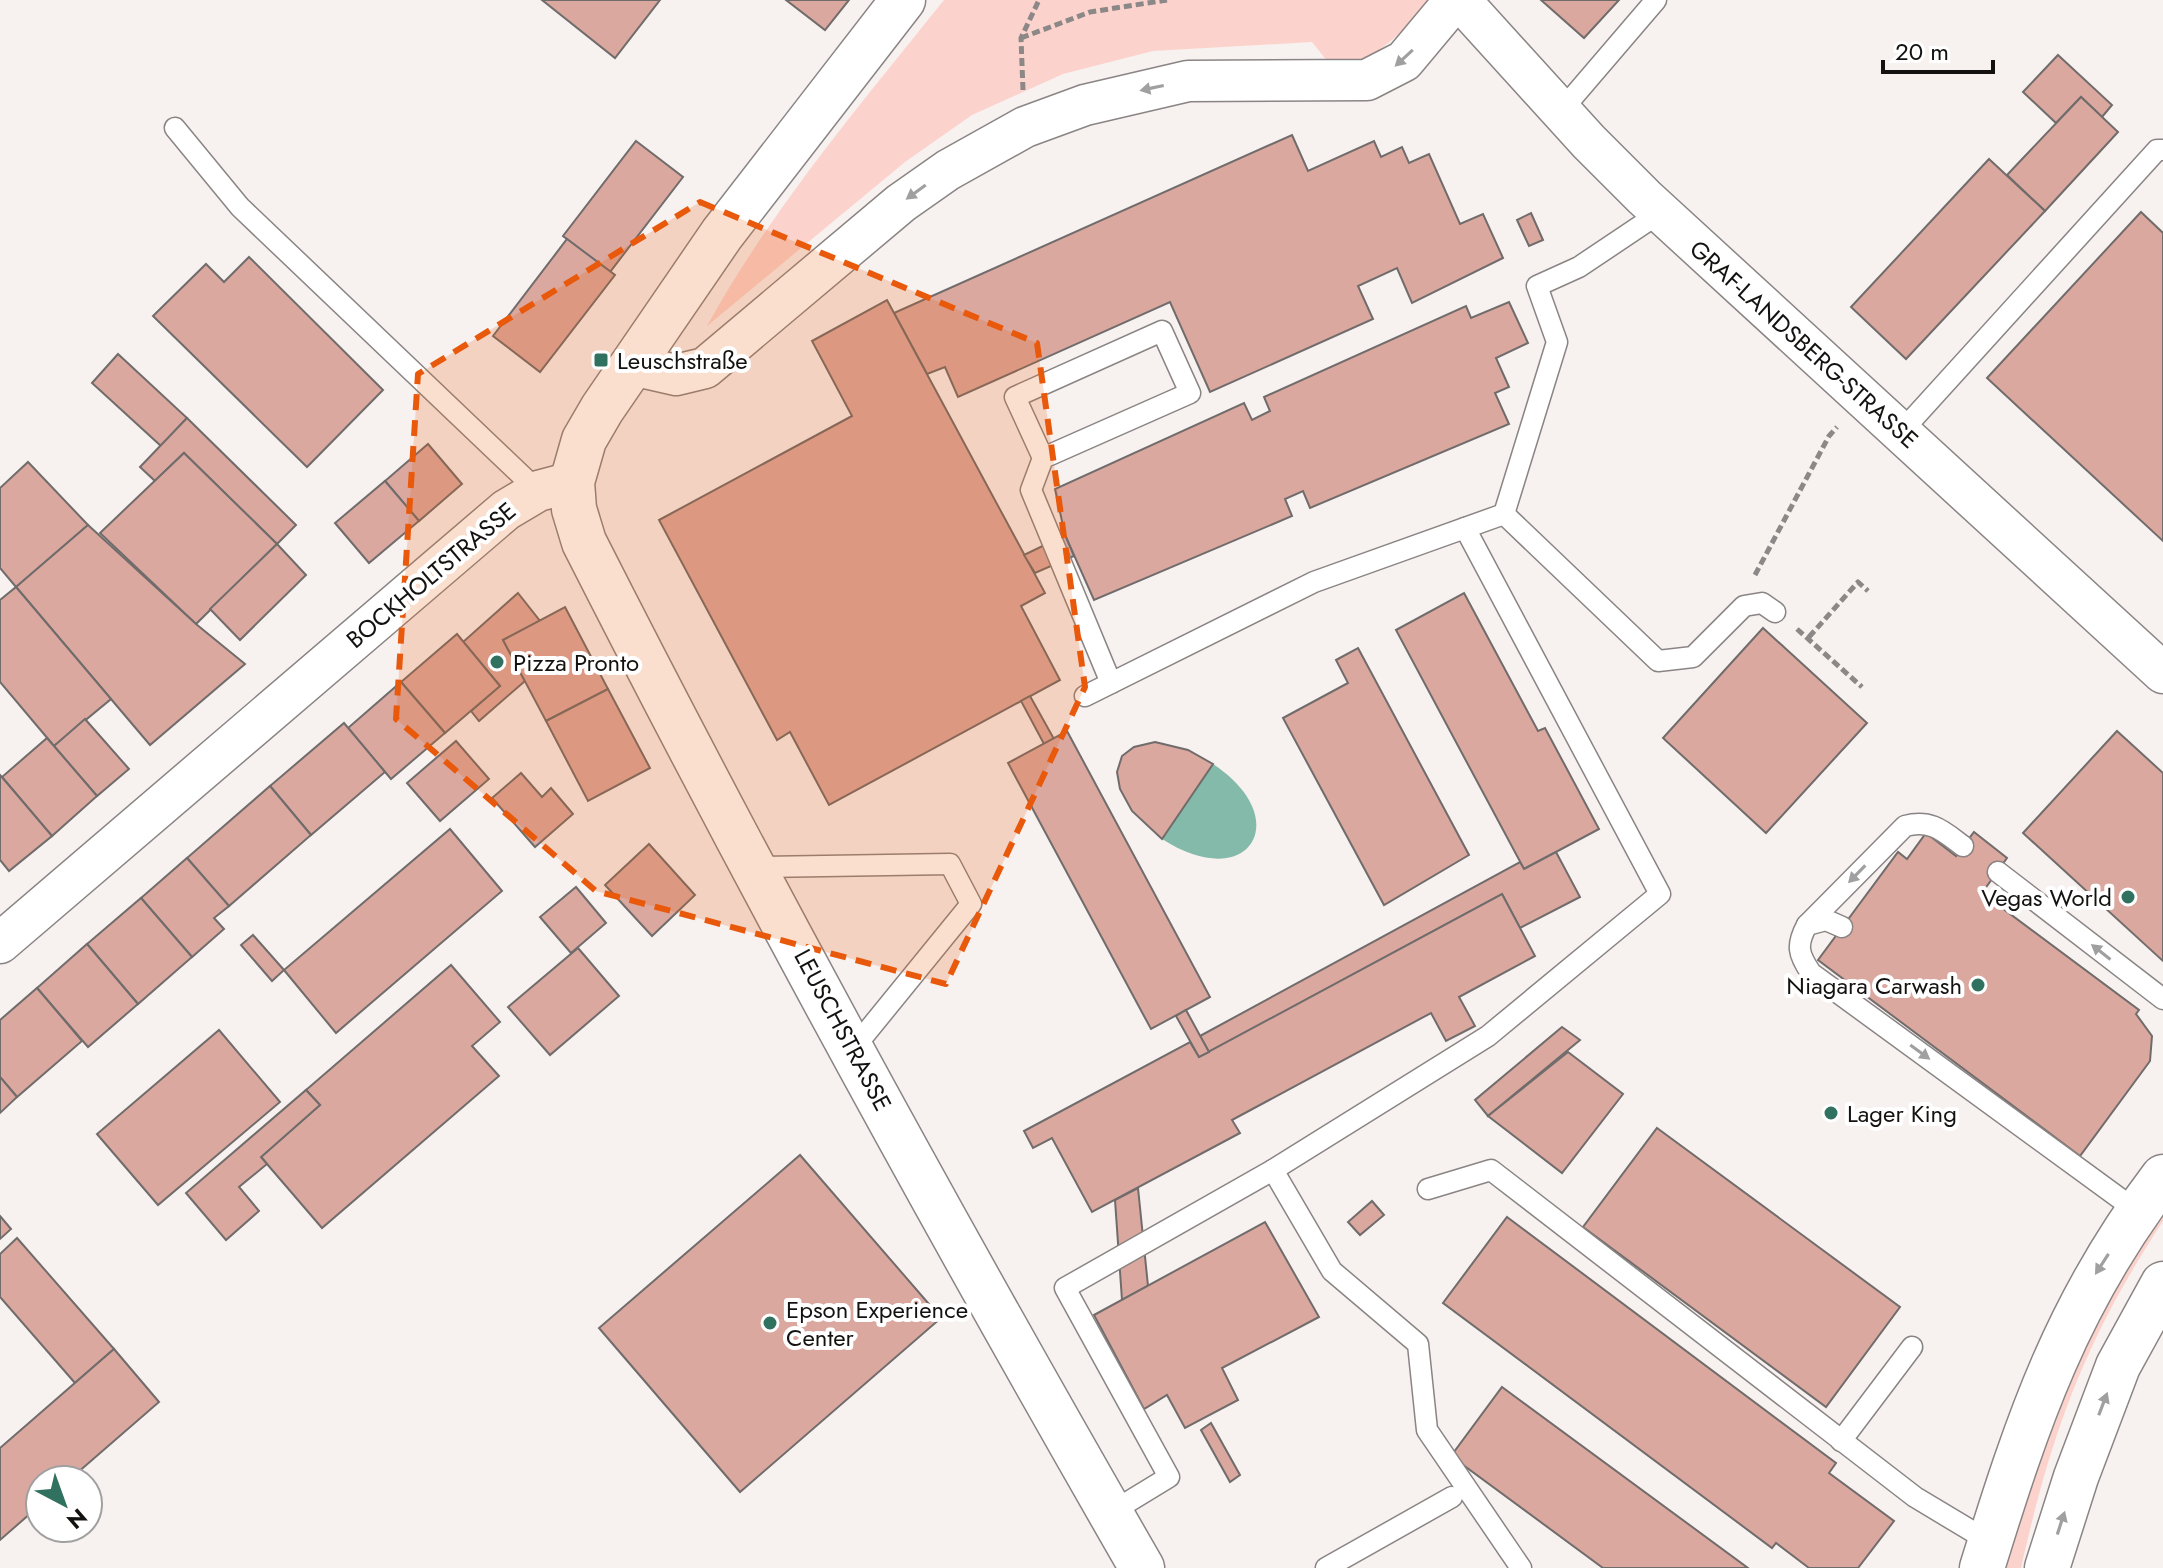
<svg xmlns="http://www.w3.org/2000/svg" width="2163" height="1568" font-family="Jost,sans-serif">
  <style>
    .green { fill: #fcd3cc }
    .water { fill: #83baa9 }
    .building { fill: #dba89f; stroke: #706c6b; stroke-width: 2 }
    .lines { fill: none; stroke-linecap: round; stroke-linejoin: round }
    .lane-casing { stroke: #8a8584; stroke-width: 23 }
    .street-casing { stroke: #8a8584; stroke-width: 43 }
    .secondary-casing { stroke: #8a8584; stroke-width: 47 }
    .path { stroke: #8b8887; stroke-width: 5; stroke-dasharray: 8 4; stroke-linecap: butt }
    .lane { stroke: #fff; stroke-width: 20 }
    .street { stroke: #fff; stroke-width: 40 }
    .secondary { stroke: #fff; stroke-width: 44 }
    .oneway { fill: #a1a0a0 }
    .marked { fill: #e8590c; fill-opacity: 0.2; stroke: #e8590c; stroke-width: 6; stroke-dasharray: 16 10; stroke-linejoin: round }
    .poi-dot { fill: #31715f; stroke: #fff; stroke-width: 3 }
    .labels { text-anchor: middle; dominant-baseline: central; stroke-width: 8; stroke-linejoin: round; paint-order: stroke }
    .street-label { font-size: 24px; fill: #131211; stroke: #fff }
    .poi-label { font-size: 24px; fill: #131211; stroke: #fff; text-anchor: start }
  </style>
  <rect width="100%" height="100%" fill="#f7f1f0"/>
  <!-- green -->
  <g class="green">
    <path d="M944,0H1428L1429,2C1397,38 1382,53 1336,72L1312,42L1153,51L1063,74L972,115L905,162L707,326C772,208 860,105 944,0Z"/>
    <path d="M2163,1207V1221C2085,1340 2052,1430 2021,1568H2002L2031,1480L2087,1336Z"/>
  </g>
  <!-- water -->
  <path class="water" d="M1213,764C1296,819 1249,895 1162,839Z"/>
  <!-- building -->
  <g class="building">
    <path d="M542,0H660L615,58Z"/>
    <path d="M786,0H849L825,30Z"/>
    <path d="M1541,0H1619L1584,38Z"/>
    <path d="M2058,55L2112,105L2102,117L2081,97L2056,123L2023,92Z"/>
    <path d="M2081,97L2118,132L2045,211L2007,175Z"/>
    <path d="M1292,135L1308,171L1374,141L1381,157L1402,147L1409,163L1429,154L1460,224L1483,214L1503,258L1412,303L1397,268L1358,286L1373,319L1210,392L1170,302L958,397L945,367L927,374L894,313Z"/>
    <path d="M636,141L683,177L610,272L563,236Z"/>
    <path d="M1989,159L2045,211L1906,359L1851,307Z"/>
    <path d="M2141,212L2163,233V541L1987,378Z"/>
    <path d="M1531,213L1543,240L1529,246L1517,220Z"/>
    <path d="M567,239L615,275L540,372L493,336Z"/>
    <path d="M249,257L383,390L307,467L153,316L206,264L224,282Z"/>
    <path d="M887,300L1045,593L1021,606L1060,680L829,805L790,732L777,740L659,520L852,416L812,341Z"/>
    <path d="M1509,302L1528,343L1496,358L1509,387L1495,393L1509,424L1310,508L1303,491L1285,499L1292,516L1094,600L1065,535L1055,489L1244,403L1252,420L1270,411L1264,397L1466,306L1471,318Z"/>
    <path d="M118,354L187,418L161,446L92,383Z"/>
    <path d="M187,418L296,525L277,544L184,453L155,481L140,467Z"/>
    <path d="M428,444L462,484L419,521L385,481Z"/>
    <path d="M184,453L277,544L196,624L100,533Z"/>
    <path d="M28,462L88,525L16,587L0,568V488Z"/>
    <path d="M385,481L419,521L369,563L335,523Z"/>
    <path d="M88,525L196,624L245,664L150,745L16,587Z"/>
    <path d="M1065,535L1074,556L1035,573L1024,555Z"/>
    <path d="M277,544L306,575L240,640L210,609Z"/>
    <path d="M16,587L111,699L54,746L0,682V600Z"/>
    <path d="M518,593L540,621L503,640L525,681L479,721L471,711L500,686L463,642Z"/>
    <path d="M1464,593L1538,731L1545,728L1599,829L1524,869L1396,630Z"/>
    <path d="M565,607L608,689L546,721L503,640Z"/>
    <path d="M1763,628L1867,723L1766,833L1663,738Z"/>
    <path d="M457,634L500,686L445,733L401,682Z"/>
    <path d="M1358,648L1469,855L1384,905L1283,718L1348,683L1336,660Z"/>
    <path d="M401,682L445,733L391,779L348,728Z"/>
    <path d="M608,689L650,768L588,801L546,721Z"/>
    <path d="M1030,696L1054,739L1044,744L1021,701Z"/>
    <path d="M85,719L129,769L97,796L54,746Z"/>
    <path d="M344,723L385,772L311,835L270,786Z"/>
    <path d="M1067,731L1210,997L1151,1029L1008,763Z"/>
    <path d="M2117,731L2163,773V961L2023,833Z"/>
    <path d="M47,738L97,796L52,836L2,777Z"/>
    <path d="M456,741L489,779L440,821L407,783Z"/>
    <path d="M1155,742L1188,750L1213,764L1162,839L1132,811L1120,789L1117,772L1122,756L1134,747Z"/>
    <path d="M521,773L542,797L551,788L573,814L535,847L492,798Z"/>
    <path d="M0,775L52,836L9,871L0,860Z"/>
    <path d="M270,786L311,835L229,906L187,858Z"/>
    <path d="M450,829L502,891L336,1033L284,970Z"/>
    <path d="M1974,832L2007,858L1982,893L2139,1010L2136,1014L2152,1036L2150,1061L2080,1156L1818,960L1898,852L1907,859L1926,833L1956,856Z"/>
    <path d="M649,844L695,895L652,936L605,885Z"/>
    <path d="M1556,852L1580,897L1520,928L1502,894L1209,1052L1200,1036L1520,862L1524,869Z"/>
    <path d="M187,858L229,906L214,918L224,929L192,957L141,898Z"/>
    <path d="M576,887L606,923L571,953L540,917Z"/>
    <path d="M1502,894L1535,956L1459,997L1475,1026L1446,1041L1431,1013L1232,1120L1240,1133L1092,1212L1052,1138L1033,1148L1024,1131L1190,1042L1199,1057Z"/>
    <path d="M141,898L192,957L138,1004L87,944Z"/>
    <path d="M253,935L284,970L272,981L241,945Z"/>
    <path d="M87,944L138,1004L88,1047L37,988Z"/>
    <path d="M578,948L619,996L550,1055L508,1007Z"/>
    <path d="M451,965L500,1022L472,1046L499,1076L322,1228L261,1157L320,1105L306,1090Z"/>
    <path d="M37,988L82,1041L17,1097L0,1077V1020Z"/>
    <path d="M1186,1010L1209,1052L1199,1057L1176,1016Z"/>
    <path d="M1562,1027L1580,1040L1488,1116L1475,1100Z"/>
    <path d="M219,1030L280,1102L158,1205L97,1134Z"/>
    <path d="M1568,1052L1623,1094L1562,1173L1488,1116Z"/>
    <path d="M0,1077L17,1097L0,1113Z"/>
    <path d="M306,1090L320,1105L261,1157L267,1164L239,1187L259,1211L226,1240L186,1193Z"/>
    <path d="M1657,1128L1900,1307L1826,1407L1583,1227Z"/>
    <path d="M800,1155L941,1318L740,1492L599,1328Z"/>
    <path d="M1138,1188L1148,1286L1122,1300L1115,1200Z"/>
    <path d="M1372,1201L1384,1215L1360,1235L1348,1222Z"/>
    <path d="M0,1216L11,1229L0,1239Z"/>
    <path d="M1507,1217L1836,1463L1829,1473L1894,1521L1858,1568H1809L1776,1543L1772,1548L1443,1303Z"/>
    <path d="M1265,1222L1319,1317L1222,1368L1238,1400L1185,1428L1167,1395L1144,1409L1094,1315Z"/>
    <path d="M17,1238L114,1349L75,1383L0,1297V1254Z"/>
    <path d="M114,1349L159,1402L69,1480H40V1505L0,1540V1448Z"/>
    <path d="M1502,1387L1748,1568H1603L1451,1456Z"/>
    <path d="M1211,1423L1240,1475L1230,1482L1201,1430Z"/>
  </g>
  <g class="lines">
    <!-- lane casing -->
    <g class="lane-casing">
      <g id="lane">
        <path d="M1561,111L1656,0"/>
        <path d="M175,128L240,207L538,491"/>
        <path d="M1901,432L2157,150H2163"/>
        <path d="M1043,458L1015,397L1162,331L1190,393L1043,458L1031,490L1111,683"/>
        <path d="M1504,514L1658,661L1693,657L1744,606L1762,603L1775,612"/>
        <path d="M1085,696L1314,582L1504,514L1557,342L1537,286L1579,267L1661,212"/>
        <path d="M1963,846C1943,831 1931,819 1905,826L1807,925C1796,945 1798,954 1811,973L2137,1211"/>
        <path d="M754,867L950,864L971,904L853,1049"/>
        <path d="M1998,872L2163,999"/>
        <path d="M1807,925L1826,920L1842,927"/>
        <path d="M1273,1170L1332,1271L1418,1344L1427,1430L1521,1568"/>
        <path d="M1428,1189L1491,1170L1915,1497L1990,1542"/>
        <path d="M1841,1441L1912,1347"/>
        <path d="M1110,1513L1169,1477L1065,1288L1273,1170L1488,1036L1660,894L1465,528"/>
        <path d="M1326,1568L1452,1497"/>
      </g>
    </g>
    <!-- street casing -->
    <g class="street-casing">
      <g id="street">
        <path d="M1460,0L1589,142L1644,197L2163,673"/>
        <path d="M632,365L676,375L705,368L901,203L948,170L1025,127L1085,105L1188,81L1367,80L1404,61L1455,0"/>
        <path d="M0,943L506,510L538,491L572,482"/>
      </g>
    </g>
    <!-- secondary casing -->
    <g class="secondary-casing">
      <g id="secondary">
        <path d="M903,0L722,234L602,409L584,440L572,482L574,509L584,542C760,889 948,1231 1142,1568"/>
        <path d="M1982,1568C2028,1419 2067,1303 2163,1177"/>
        <path d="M2047,1568L2076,1477L2118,1366L2163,1284"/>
      </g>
    </g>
    <!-- path -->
    <g class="path">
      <path d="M1021,38L1090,12L1167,0"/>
      <path d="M1023,90L1021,38L1039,0"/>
      <path d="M1755,575L1829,436L1837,427"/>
      <path d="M1797,629L1862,687"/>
      <path d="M1809,637L1858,582L1868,591"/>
    </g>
    <!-- lane -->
    <use href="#lane" class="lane"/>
    <!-- street -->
    <use href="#street" class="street"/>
    <!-- secondary -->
    <use href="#secondary" class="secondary"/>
  </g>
  <!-- one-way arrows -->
  <defs><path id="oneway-solid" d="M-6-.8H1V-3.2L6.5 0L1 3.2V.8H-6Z" transform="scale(2)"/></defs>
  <g class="oneway">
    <use href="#oneway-solid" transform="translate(1404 58) rotate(137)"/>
    <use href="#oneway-solid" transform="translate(1152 88) rotate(168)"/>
    <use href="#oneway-solid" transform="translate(916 192) rotate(144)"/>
    <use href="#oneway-solid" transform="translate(1857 874) rotate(134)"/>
    <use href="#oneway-solid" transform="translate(2101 952) rotate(-142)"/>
    <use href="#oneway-solid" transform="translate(1920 1052) rotate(36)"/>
    <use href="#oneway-solid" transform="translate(2102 1264) rotate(123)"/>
    <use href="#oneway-solid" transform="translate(2103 1404) rotate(-69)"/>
    <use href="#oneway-solid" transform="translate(2061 1523) rotate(-72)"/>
  </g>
  <!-- marked area -->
  <path class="marked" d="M700,202L1037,343L1085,687L946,984L596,891L396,719L418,374Z"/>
  <!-- markers -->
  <g class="poi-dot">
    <rect x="593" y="352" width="16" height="16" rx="4"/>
    <circle cx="497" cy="662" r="8"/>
    <circle cx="2128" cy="897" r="8"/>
    <circle cx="1978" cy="985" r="8"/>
    <circle cx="1831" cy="1113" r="8"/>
    <circle cx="770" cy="1323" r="8"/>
  </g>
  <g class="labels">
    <!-- street labels -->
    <g class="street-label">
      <text transform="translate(1804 344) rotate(42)">GRAF-LANDSBERG-STRASSE</text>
      <text transform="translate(431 575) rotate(-40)">BOCKHOLTSTRASSE</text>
      <text transform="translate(843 1030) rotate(62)">LEUSCHSTRASSE</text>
    </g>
    <!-- poi labels -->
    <g class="poi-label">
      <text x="617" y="360">Leuschstraße</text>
      <text x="513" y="662">Pizza Pronto</text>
      <text x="2112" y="897" text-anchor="end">Vegas World</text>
      <text x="1962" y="985" text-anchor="end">Niagara Carwash</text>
      <text x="1847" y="1113">Lager King</text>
      <text x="786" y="1309">Epson Experience<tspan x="786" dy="28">Center</tspan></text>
    </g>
  </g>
  <!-- north arrow -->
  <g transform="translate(64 1504) rotate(139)"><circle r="38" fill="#ffffff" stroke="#a1a0a0" stroke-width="2"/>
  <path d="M0-6L14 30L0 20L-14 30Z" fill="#31715f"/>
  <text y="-12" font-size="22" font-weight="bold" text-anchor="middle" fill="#131211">N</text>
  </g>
  <!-- scale -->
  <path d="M1883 60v12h110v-12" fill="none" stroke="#131211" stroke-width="4"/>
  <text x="1895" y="60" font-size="24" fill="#131211" stroke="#ffffff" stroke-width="6" paint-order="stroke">20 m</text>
</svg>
